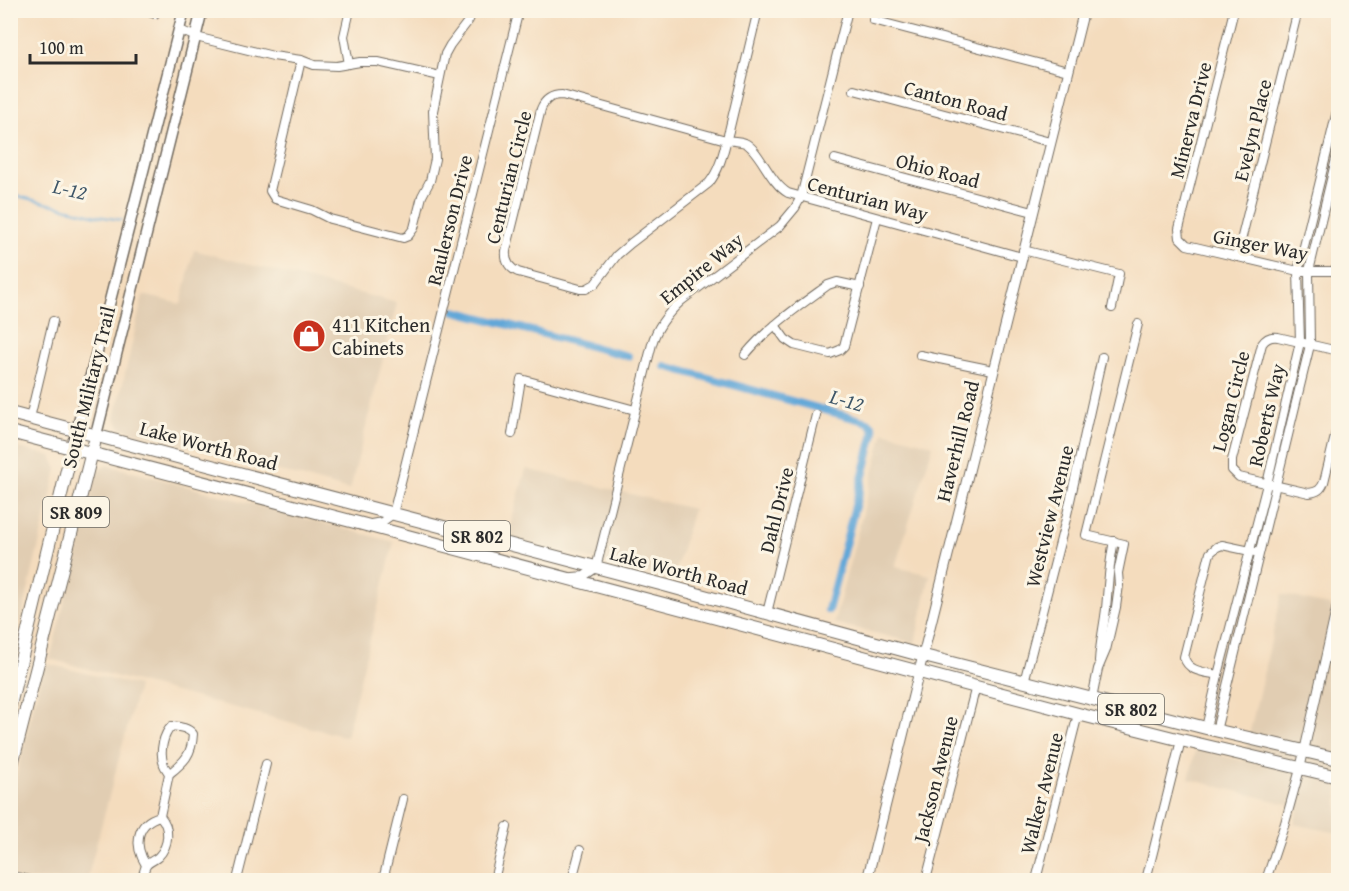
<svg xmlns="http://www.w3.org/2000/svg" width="1349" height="891" font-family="'Gentium Book Plus',serif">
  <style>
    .built { fill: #e1cdb2 }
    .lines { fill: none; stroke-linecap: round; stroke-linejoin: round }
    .stream { stroke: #62a7d8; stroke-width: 2 }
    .canal { stroke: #62a7d8; stroke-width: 8 }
    .minor-casing { stroke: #71695e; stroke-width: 10 }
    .tertiary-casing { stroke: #71695e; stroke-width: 11 }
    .secondary-casing { stroke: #71695e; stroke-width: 13 }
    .primary-casing { stroke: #71695e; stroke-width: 14 }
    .minor { stroke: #fff; stroke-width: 8 }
    .tertiary { stroke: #fff; stroke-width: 9 }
    .secondary { stroke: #fff; stroke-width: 10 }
    .primary { stroke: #fff; stroke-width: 12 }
    .labels { text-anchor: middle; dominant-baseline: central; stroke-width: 6; stroke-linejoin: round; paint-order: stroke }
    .shield { fill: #fcf5e5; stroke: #6a6863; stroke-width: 1.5 }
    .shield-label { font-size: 18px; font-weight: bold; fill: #2b2b2b }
    .street-label { font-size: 20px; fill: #2b2b2b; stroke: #fcf5e5 }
    .poi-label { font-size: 20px; fill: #2b2b2b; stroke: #fcf5e5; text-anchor: start }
    .water-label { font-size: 21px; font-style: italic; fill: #3e5668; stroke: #fcf5e5 }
  </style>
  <rect width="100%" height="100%" fill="#fcf5e5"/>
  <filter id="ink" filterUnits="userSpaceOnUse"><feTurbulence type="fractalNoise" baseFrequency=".0167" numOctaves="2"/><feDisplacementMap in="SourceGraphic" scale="12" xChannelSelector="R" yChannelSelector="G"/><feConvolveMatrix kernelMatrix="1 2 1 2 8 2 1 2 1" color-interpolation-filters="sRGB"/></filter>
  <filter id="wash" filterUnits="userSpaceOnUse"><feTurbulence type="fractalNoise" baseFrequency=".008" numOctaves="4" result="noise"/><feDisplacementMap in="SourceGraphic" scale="24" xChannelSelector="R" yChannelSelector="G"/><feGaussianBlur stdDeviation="1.35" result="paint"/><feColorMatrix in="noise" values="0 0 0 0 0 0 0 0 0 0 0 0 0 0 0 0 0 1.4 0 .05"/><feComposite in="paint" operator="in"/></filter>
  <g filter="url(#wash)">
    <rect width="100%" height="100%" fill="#f4dcbd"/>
    <!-- built -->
    <g class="built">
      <path d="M194,250L397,303L350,490L121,428L115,418L143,295L181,304Z"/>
      <path d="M884,432L933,445L895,567L930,575L915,643L834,623Z"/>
      <path d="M11,446L51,456L57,469L11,662Z"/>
      <path d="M107,465L394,542L346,737L50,659L98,470Z"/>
      <path d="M526,469L693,509L673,580L507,537Z"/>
      <path d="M1282,594L1338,608V833L1294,824L1299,807L1189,779L1196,749L1243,761Z"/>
      <path d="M44,663L138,686L87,880H11V796Z"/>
    </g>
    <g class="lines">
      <!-- stream -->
      <path class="stream" d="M10,194L97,216L122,220"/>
      <!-- canal -->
      <g class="canal">
        <path d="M455,311L628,356"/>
        <path d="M665,366L868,422L873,427L874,433L828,610"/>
      </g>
    </g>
  </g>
  <g filter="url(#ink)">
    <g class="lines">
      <!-- minor casing -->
      <g class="minor-casing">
        <g id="minor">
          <path d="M143,10L155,14"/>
          <path d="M758,10L729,131C724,149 721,168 709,183L631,243L617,255L595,284L586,289H580L518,272C509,268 505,261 506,251L541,109C545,99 551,95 562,95L726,140C732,141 740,141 745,143C759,149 770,183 788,193L1022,257"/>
          <path d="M1234,10L1179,229L1180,238L1187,245L1298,271H1338"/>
          <path d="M873,20L1068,71"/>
          <path d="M180,30L196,37L273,56L301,60L314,65L337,66L360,62H378L440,76"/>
          <path d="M301,60L270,191L275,199L312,210L330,219L403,238L408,236L414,228L422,196L430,181L435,159L433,111L445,54L450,45L469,20L473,10"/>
          <path d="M349,64L344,36L350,10"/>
          <path d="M854,90L1050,142"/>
          <path d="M835,159L1033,212"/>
          <path d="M1023,250L1119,274L1112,308"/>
          <path d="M1237,257L1298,10"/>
          <path d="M775,325L785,339L794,345L830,354L840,350L844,346L877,218"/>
          <path d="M1338,351L1278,337C1271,336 1266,338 1262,344L1232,460V470L1239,477L1309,493C1317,492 1321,490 1324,482L1338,424"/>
          <path d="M745,355C768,327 799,306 828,285L837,282L860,287"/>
          <path d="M920,355L993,370"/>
          <path d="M30,418L53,321"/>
          <path d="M512,434L521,379L635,410"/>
          <path d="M371,524L382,522L393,514L519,10"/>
          <path d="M573,577L584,576L596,568L652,344C657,326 668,313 681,301L780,226L795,208L801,197L848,10"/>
          <path d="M767,613L816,415"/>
          <path d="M1099,661C1100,643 1104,626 1106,609C1108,586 1109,564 1114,541"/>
          <path d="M1218,675C1205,672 1188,672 1184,657L1210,553L1217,547L1222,545L1255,552"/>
          <path d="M1024,682L1066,519L1102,357"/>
          <path d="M1092,699L1098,669L1106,650L1116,607L1119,585L1118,573L1124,544L1086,535L1138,324"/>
          <path d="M1206,728L1218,675L1267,484L1300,342L1298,271L1338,107"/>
          <path d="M1216,731L1310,345L1309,271L1338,151"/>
          <path d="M160,816L169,774C184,762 192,755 193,734C188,728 181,727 172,726C163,734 159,753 164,765C165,768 168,771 169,774"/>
          <path d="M146,865C134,846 135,823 160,816"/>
          <path d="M142,880C143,877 144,869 146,866C148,862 155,860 158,857C170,845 170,827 160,816"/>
          <path d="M237,880L266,764"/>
          <path d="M383,880L403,799"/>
          <path d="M494,880L507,827"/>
          <path d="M572,880L580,850"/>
          <path d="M926,880L976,686"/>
          <path d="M1036,880L1078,714"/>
          <path d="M1146,880L1181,740"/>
          <path d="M1266,880L1285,823L1300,769L1338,601"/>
        </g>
      </g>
      <!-- tertiary casing -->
      <g class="tertiary-casing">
        <g id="tertiary">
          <path d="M10,876L28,880"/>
          <path d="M867,880L1084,10"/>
        </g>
      </g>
      <!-- secondary casing -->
      <g class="secondary-casing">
        <g id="secondary">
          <path d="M77,430L184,10"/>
          <path d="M96,435L202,10"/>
        </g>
      </g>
      <!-- primary casing -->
      <g class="primary-casing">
        <g id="primary">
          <path d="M10,413L664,585L924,656L1206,728L1338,759"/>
          <path d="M10,432L366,525L1078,714L1181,740L1338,777"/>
          <path d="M10,705L74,441"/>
          <path d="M10,772L94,444"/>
        </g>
      </g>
      <!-- minor -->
      <use href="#minor" class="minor"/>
      <!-- tertiary -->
      <use href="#tertiary" class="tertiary"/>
      <!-- secondary -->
      <use href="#secondary" class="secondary"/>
      <!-- primary -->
      <use href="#primary" class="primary"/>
    </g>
  </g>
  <!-- icons -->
  <defs>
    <g id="shop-disc" transform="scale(1.725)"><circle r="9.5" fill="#c8321e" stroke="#fcf5e5"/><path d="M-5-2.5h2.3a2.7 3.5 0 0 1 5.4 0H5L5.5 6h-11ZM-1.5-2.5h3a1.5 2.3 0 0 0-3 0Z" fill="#fff"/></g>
  </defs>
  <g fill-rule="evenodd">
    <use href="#shop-disc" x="309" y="336"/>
  </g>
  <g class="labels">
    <!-- shield labels -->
    <g class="shield">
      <rect x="43" y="497" width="66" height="30" rx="4.5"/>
      <rect x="444" y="521" width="66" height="30" rx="4.5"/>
      <rect x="1098" y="694" width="66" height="30" rx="4.5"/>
    </g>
    <g class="shield-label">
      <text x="76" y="512">SR 809</text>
      <text x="477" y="536">SR 802</text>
      <text x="1131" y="709">SR 802</text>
    </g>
    <!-- street labels -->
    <g class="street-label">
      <text transform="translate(956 100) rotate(15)">Canton Road</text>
      <text transform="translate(1190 120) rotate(-76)">Minerva Drive</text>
      <text transform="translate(1252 130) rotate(-76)">Evelyn Place</text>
      <text transform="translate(938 170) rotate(15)">Ohio Road</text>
      <text transform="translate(508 177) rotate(-76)">Centurian Circle</text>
      <text transform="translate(868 198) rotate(15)">Centurian Way</text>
      <text transform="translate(449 220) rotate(-76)">Raulerson Drive</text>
      <text transform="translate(1261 244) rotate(11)">Ginger Way</text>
      <text transform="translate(701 268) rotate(-39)">Empire Way</text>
      <text transform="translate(88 387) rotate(-76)">South Military Trail</text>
      <text transform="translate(1230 401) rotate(-76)">Logan Circle</text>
      <text transform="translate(1266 415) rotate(-77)">Roberts Way</text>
      <text transform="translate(957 441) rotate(-76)">Haverhill Road</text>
      <text transform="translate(209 445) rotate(15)">Lake Worth Road</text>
      <text transform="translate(776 510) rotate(-76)">Dahl Drive</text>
      <text transform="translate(1049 516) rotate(-76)">Westview Avenue</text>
      <text transform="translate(679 570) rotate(15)">Lake Worth Road</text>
      <text transform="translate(935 779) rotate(-76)">Jackson Avenue</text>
      <text transform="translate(1041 793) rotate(-76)">Walker Avenue</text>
    </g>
    <!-- poi labels -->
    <g class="poi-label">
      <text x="332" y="324">411 Kitchen<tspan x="332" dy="23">Cabinets</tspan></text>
    </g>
    <!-- water labels -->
    <g class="water-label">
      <text transform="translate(70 189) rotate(13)">L-12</text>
      <text transform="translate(847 400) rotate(16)">L-12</text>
    </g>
  </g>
  <!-- margin -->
  <rect width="1349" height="891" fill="none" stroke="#fcf5e5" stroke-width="36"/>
  <!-- scale -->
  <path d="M30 54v9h106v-9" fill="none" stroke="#2b2b2b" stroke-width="3"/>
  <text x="39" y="54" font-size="18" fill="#2b2b2b" stroke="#fcf5e5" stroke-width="4.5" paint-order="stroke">100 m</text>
</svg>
